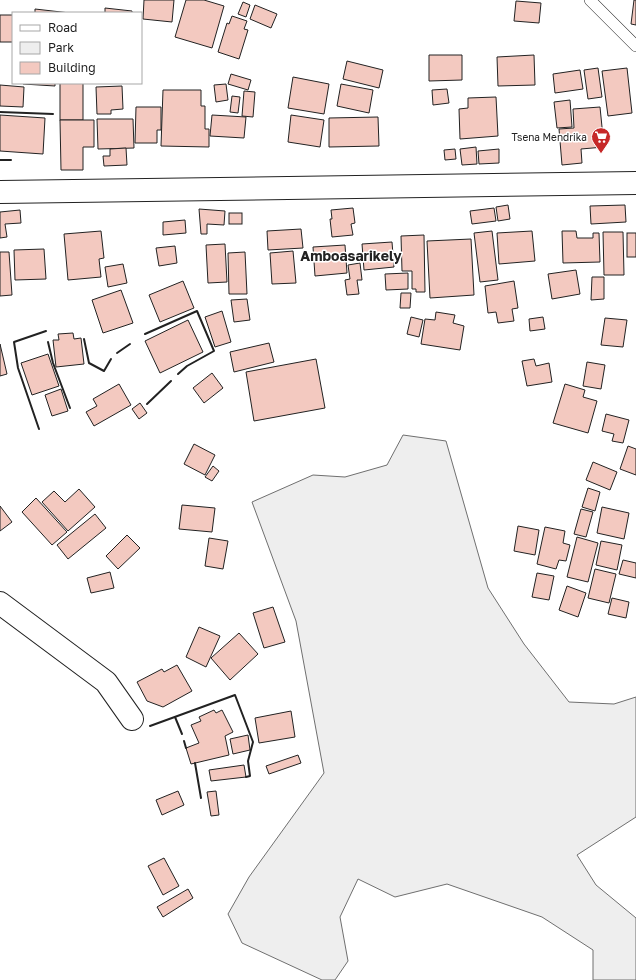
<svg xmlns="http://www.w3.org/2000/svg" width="636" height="980" font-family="'Golos Text',sans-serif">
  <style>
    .green { fill: #eee; stroke: #6f6f6f }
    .building { fill: #f3c9c0; stroke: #222 }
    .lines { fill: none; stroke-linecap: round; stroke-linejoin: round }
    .service-casing { stroke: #222; stroke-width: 12 }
    .minor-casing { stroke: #222; stroke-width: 24 }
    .secondary-casing { stroke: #222; stroke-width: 24 }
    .service { stroke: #fff; stroke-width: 11 }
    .minor { stroke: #fff; stroke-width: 22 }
    .secondary { stroke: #fff; stroke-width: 22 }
    .wall { stroke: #222; stroke-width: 2 }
    .labels { text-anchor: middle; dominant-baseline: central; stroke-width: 3; stroke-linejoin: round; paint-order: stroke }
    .poi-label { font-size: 10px; fill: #222; stroke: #fff; text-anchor: end }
    .district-label { font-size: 14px; font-weight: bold; fill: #222; stroke: #fff }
  </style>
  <rect width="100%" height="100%" fill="#fff"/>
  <!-- green -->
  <path class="green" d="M403,435L446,441L488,588L524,644L569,702L614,704L636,697V817L577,855L596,885L636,918V980H593V950L542,917L447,884L395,897L358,879L340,917L348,961L335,980H322L242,943L228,914L249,877L324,773L296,621L252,502L313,475L345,477L387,465Z"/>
  <!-- building -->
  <g class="building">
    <path d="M144,0H174L172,22L143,19Z"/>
    <path d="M186,0H204L224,6L212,48L175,37Z"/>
    <path d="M634,0H636V25L631,24Z"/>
    <path d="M516,1L541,3L539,23L514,21Z"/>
    <path d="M243,2L250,5L246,17L238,14Z"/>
    <path d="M255,5L277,14L271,28L250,19Z"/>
    <path d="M105,8L132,11V13H105Z"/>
    <path d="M35,9L70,13H35Z"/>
    <rect x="0" y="15" width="13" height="27"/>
    <path d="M232,16L247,21L244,29L248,30L239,59L218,52L227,23L229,24Z"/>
    <path d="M429,55H462V80L429,81Z"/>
    <path d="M534,55L535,85L498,86L497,57Z"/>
    <path d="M347,61L383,70L379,88L343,79Z"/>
    <path d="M598,68L602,97L588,99L584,70Z"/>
    <path d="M627,68L632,113L608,116L602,71Z"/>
    <path d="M580,70L583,89L555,93L553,74Z"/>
    <path d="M231,74L251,80L248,90L228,84Z"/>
    <path d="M293,77L329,84L324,114L288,108Z"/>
    <path d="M23,83H55V86L23,84Z"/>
    <rect x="60" y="83" width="23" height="37"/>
    <path d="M226,84L228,100L216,102L214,85Z"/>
    <path d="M341,84L373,90L369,113L337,106Z"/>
    <path d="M0,85L24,87L23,107L0,106Z"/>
    <path d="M122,86L123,109L111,110V114H97L96,87Z"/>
    <path d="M447,89L449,103L433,105L432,90Z"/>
    <path d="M163,90H201V106H205V129H209V147L161,146Z"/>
    <path d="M244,91L255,92L253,117L242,116Z"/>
    <path d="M232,96L240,97L238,113L230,112Z"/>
    <path d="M496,97L498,136L460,139L459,109L468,108V98Z"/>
    <path d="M570,100L572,127L557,128L554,102Z"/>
    <path d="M136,107H161V130H157V143H135Z"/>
    <path d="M600,107L604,147L581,149L582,163L562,165L559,129L574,128L573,109Z"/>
    <path d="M0,115L45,118L43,154L0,151Z"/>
    <path d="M212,115L246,117L244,138L210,136Z"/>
    <path d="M291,115L324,120L320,147L288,142Z"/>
    <path d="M378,117L379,146L329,147V118Z"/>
    <path d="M97,119H133L134,148L98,149Z"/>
    <path d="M60,120H94V147H83V170H61Z"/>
    <path d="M476,147L477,164L462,165L460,149Z"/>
    <path d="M126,148L127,165L104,166L103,156H110V149Z"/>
    <path d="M455,149L456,159L445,160L444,150Z"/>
    <path d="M499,149V163L479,164L478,151Z"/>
    <path d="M508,205L510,219L498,221L496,207Z"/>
    <path d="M625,205L626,222L591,224L590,206Z"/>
    <path d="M353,208L355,223L351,224L353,235L332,237L330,219H332L331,210Z"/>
    <path d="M494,208L496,221L472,224L470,211Z"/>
    <path d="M199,209L225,211L224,225L207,224V234H201Z"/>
    <path d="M20,210L21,223L5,224L7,237L0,238V212Z"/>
    <rect x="229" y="213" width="13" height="11"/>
    <path d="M185,220L186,233L163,235V222Z"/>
    <path d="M301,229L303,248L268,250L267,231Z"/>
    <path d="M101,231L104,258L99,259L101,277L68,280L64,234Z"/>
    <path d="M492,231L498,280L480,282L474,233Z"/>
    <path d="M532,231L535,261L499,264L497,233Z"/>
    <path d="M562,231H576L577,238H593V233H599L600,262L563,263Z"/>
    <path d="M603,232H623L624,275H604Z"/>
    <rect x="627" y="233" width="9" height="24"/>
    <path d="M424,235L425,292H416V289H412V271H402L401,236Z"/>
    <path d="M471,239L474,295L430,298L427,241Z"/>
    <path d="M392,242L394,267L364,270L362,244Z"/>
    <path d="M225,244L227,282L208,283L206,245Z"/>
    <path d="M345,245L347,273L315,276L313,247Z"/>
    <path d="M175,246L177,263L159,266L156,248Z"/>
    <path d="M44,249L46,279L15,280L14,250Z"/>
    <path d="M293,251L296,283L272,284L270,253Z"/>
    <path d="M0,252H9L12,295L0,296Z"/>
    <path d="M245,252L247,294H229L228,253Z"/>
    <path d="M360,263L362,280H357L359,294L347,295L345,280L350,279L348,265Z"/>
    <path d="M123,264L127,283L108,287L105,267Z"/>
    <path d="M576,270L580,294L552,299L548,274Z"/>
    <path d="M408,273V289L386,290L385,274Z"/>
    <path d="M592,277H604V299L591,300Z"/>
    <path d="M183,281L194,308L160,322L149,295Z"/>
    <path d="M514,281L518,308L512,309L514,321L498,323L496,312L488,313L485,286Z"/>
    <path d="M121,290L133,323L103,333L92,300Z"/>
    <path d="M401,293H411L410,308H400Z"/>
    <path d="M247,299L250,320L234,322L231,300Z"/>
    <path d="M222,311L231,342L215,347L205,317Z"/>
    <path d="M436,312L455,315L453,323L464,326L460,350L421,344L425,319L435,320Z"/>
    <path d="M411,317L423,320L419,337L407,334Z"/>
    <path d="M543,317L545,329L530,331L529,319Z"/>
    <path d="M605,318L627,320L623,347L601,345Z"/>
    <path d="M188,320L203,352L160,373L145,341Z"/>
    <path d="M73,333L74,339L81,338L84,364L56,367L53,340H59L58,334Z"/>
    <path d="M269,343L274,362L234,372L230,352Z"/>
    <path d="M0,344L7,374L0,376Z"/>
    <path d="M48,354L59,386L32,395L21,363Z"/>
    <path d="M316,359L325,408L254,421L246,372Z"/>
    <path d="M534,359L536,366L549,363L552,382L527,386L522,361Z"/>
    <path d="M587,362L605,365L601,389L583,386Z"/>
    <path d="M212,373L223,388L204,403L193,388Z"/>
    <path d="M119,384L131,405L94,426L86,412L97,406L93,399Z"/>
    <path d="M565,384L585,390L583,397L597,401L588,433L553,423Z"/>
    <path d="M61,389L68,411L52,416L45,395Z"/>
    <path d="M140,403L147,413L139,419L132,409Z"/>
    <path d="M606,414L629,420L623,443L612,441L614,434L602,431Z"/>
    <path d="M194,444L215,455L205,475L184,464Z"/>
    <path d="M628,446L636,449V475L620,469Z"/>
    <path d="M593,462L617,472L610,490L586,480Z"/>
    <path d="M213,466L219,471L212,481L205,477Z"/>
    <path d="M588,488L600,492L595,511L582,507Z"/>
    <path d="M79,489L95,507L68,531L42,502L54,491L65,502Z"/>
    <path d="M36,498L67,532L52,545L22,512Z"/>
    <path d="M182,505L215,508L212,532L179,529Z"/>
    <path d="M0,506L12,522L0,531Z"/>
    <path d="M602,507L629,513L624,539L597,533Z"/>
    <path d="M581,509L593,512L586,537L574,534Z"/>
    <path d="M95,514L106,528L68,559L57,545Z"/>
    <path d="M518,526L539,530L535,555L514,551Z"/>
    <path d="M545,527L565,531L563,543L570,545L566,561L559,560L556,569L537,564Z"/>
    <path d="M127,535L140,548L118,569L106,556Z"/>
    <path d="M577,537L598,543L588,582L567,577Z"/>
    <path d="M209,538L228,541L223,569L205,566Z"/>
    <path d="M601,541L622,545L617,570L596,565Z"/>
    <path d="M623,560L636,563V578L619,574Z"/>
    <path d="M595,569L616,574L609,603L588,598Z"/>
    <path d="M110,572L114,588L91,593L87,578Z"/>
    <path d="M537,573L554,576L549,600L532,597Z"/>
    <path d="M567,586L586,593L578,617L559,610Z"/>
    <path d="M612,598L629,602L626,618L608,614Z"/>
    <path d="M273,607L285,642L264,648L253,613Z"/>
    <path d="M199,627L220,636L206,667L186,657Z"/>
    <path d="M239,633L258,654L230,680L211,658Z"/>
    <path d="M177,665L192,691L163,707L147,701L137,682L162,669L164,672Z"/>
    <path d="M214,710L216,713L222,710L233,732L225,736L229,755L191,764L186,748L199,743L191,725L201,721L199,717Z"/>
    <path d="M291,711L295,737L259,743L255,718Z"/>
    <path d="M248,735L250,750L233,754L230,739Z"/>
    <path d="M298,755L301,763L269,774L266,766Z"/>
    <path d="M244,765L246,777L211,781L209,770Z"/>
    <path d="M178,791L184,805L162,815L156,800Z"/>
    <path d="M216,791L219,815L211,816L207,792Z"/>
    <path d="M164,858L179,886L163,895L148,866Z"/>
    <path d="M188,889L193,898L163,917L157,907Z"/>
  </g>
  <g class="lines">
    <!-- service casing -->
    <g class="service-casing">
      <path id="service" d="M590,0L636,46"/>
    </g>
    <!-- minor casing -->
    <g class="minor-casing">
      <path id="minor" d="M0,603L106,682L132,719"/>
    </g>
    <!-- secondary casing -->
    <g class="secondary-casing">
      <path id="secondary" d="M0,192L636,183"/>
    </g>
    <!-- service -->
    <use href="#service" class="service"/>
    <!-- minor -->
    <use href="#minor" class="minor"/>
    <!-- secondary -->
    <use href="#secondary" class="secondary"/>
    <!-- wall -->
    <g class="wall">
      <path d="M0,112L53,114"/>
      <path d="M0,160H11"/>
      <path d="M145,334L197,311L214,351L187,366L178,374"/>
      <path d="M84,339L89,363L104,371L111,359"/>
      <path d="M48,342L53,363L70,408"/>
      <path d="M117,353L130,344"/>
      <path d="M147,404L171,381"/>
      <path d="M39,429L18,368L14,342L46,331"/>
      <path d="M175,717L182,734"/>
      <path d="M150,726L235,695L253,742L248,761L250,776L246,777"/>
      <path d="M184,741L186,748"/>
      <path d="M195,763L201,798"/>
    </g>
  </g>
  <!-- icons -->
  <defs>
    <g id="supermarket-pin" transform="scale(1)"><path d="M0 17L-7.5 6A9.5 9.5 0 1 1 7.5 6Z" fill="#c62828" stroke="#fff"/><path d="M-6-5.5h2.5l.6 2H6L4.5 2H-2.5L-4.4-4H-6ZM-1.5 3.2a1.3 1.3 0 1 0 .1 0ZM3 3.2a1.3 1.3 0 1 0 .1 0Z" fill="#fff"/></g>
  </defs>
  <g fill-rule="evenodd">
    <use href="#supermarket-pin" x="601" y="137"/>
  </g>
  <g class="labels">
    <!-- poi labels -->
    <g class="poi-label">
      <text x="587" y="137">Tsena Mendrika</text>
    </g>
    <!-- district labels -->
    <g class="district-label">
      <text x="351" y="255">Amboasarikely</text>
    </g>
  </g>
  <!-- legend -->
  <rect x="12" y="12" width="130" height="72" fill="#ffffff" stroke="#a7a7a7"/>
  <rect x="20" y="25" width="20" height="6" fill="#ffffff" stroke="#a7a7a7"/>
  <text x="48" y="32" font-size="12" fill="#222222">Road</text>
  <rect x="20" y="42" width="20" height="12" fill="#eeeeee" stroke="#a7a7a7"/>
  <text x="48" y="52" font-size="12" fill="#222222">Park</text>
  <rect x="20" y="62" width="20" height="12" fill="#f3c9c0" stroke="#a7a7a7"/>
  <text x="48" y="72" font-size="12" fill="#222222">Building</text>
</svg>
